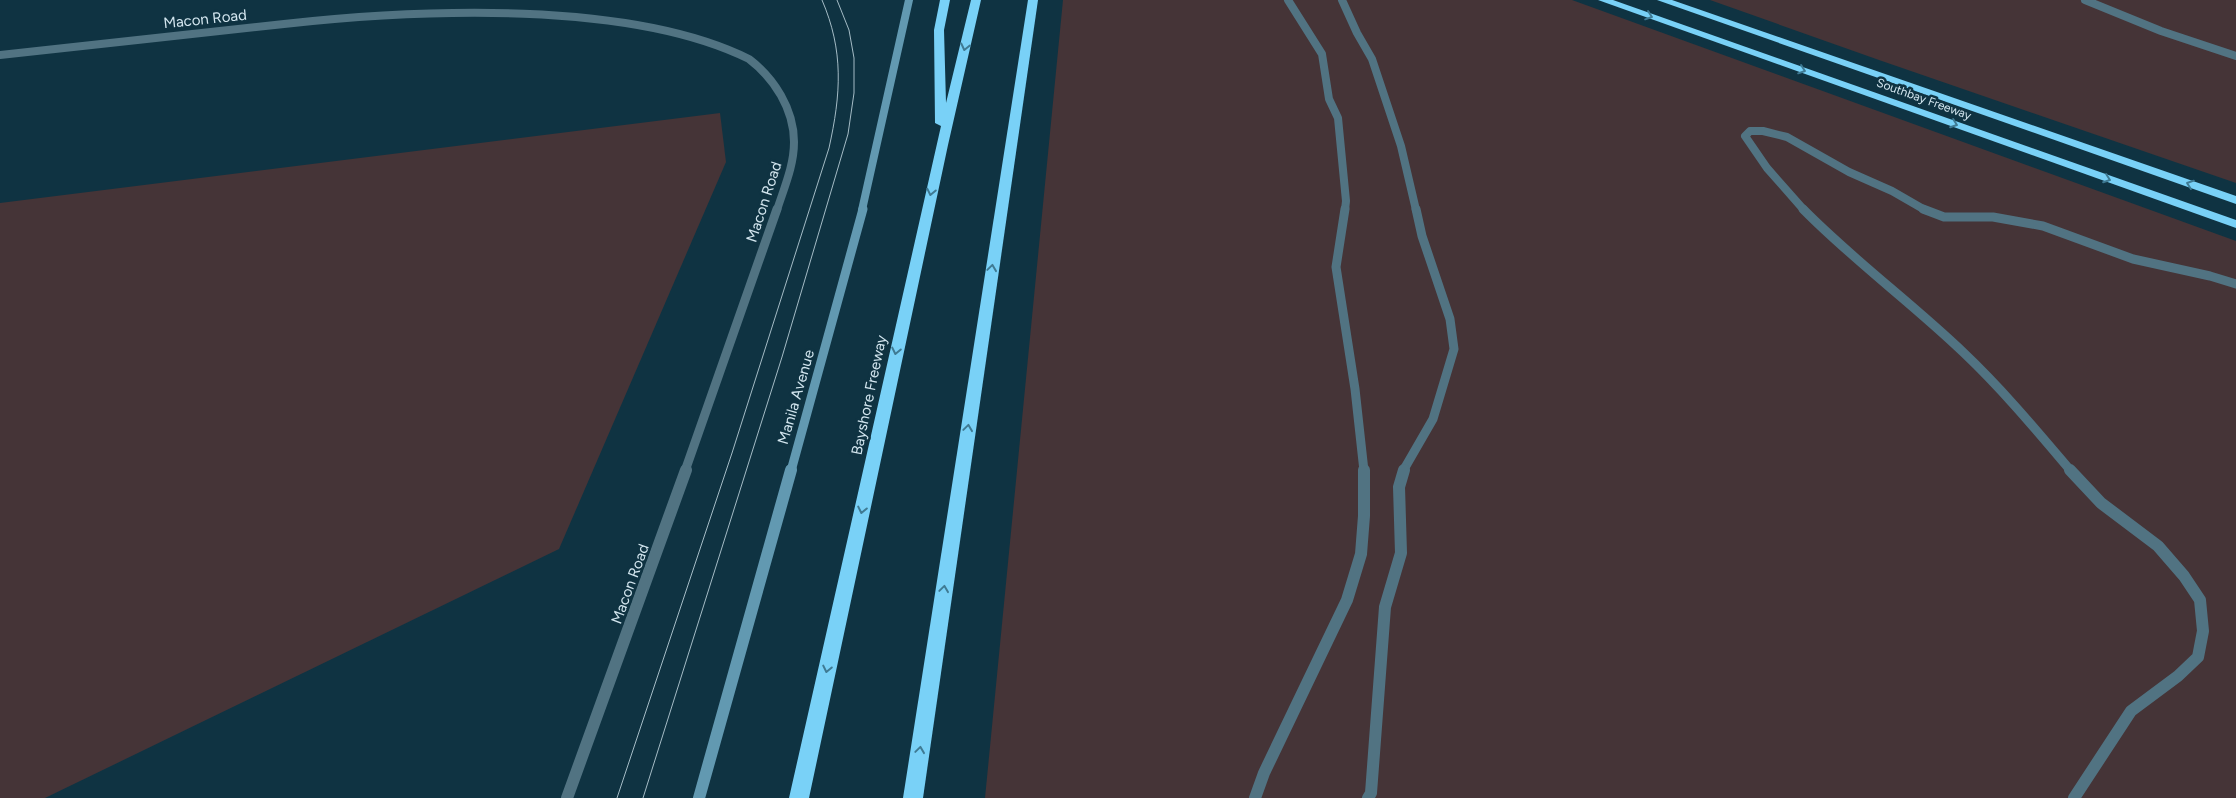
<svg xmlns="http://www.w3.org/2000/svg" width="2236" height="798" font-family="Figtree,sans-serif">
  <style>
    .green { fill: #453437 }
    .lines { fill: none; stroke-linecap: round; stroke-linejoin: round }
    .service-far2 { stroke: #517382; stroke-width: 8 }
    .service-far1 { stroke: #517382; stroke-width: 9 }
    .service { stroke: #517382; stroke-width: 12 }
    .secondary-far2 { stroke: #6299b1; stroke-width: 8 }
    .secondary-far1 { stroke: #6299b1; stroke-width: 9 }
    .secondary { stroke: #6299b1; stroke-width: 12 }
    .motorway { fill: #79d1f7; fill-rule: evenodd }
    .tram { stroke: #a5bcc6; stroke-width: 1 }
    .oneway { stroke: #3f7a93 }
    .labels { text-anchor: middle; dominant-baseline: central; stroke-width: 5; stroke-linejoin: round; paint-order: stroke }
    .far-street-label { font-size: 12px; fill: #d3e6ef; stroke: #0f3342 }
    .street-label { font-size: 15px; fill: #d3e6ef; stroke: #0f3342 }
  </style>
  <rect width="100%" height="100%" fill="#0f3342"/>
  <!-- green -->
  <g class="green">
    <path d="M1063,0H1572L2236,241V798H985Z"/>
    <path d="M1710,0H2236V183L1879,60Z"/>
    <path d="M720,113L726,162L559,549L45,798H0V203Z"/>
  </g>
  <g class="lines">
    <!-- service-far2 -->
    <g class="service-far2">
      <path d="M1288,0L1322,54L1329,99L1338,118L1346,201L1345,210"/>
      <path d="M1342,0L1357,33L1372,59L1401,146L1416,210"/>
      <path d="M2085,0L2161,31L2236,56"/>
      <path d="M0,55C95,45 189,34 284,24C422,9 630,0 749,59C774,78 794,109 794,142C794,166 784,188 777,210"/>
      <path d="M1804,210L1767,168L1745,136L1750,131H1763L1787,137L1849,172L1892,191L1925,210"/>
    </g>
    <!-- service-far1 -->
    <g class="service-far1">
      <path d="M1345,209L1336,267L1355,389L1364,471"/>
      <path d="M1803,209C1853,260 1912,303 1964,353C2003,390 2037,431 2071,471"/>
      <path d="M1923,209L1944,217H1993L2043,226L2133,259L2210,276L2236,284"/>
      <path d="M685,471L777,209"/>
      <path d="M1403,471L1433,419L1454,349L1450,319L1422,236L1416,209"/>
    </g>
    <!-- service -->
    <g class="service">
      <path d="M2070,470L2101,503L2158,546L2184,576L2200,600L2203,631L2198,657L2178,676L2131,711L2074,798"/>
      <path d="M567,798L686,470"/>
      <path d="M1255,798L1264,773L1347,600L1361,554L1364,516V470"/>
      <path d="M1368,798L1371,793L1385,607L1401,553L1399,487L1404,470"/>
    </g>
    <!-- secondary-far2 -->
    <path class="secondary-far2" d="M862,210L909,0"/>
    <!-- secondary-far1 -->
    <path class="secondary-far1" d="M791,471L863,209"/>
    <!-- secondary -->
    <path class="secondary" d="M699,798L791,470"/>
    <!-- motorway -->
    <g class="motorway">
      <path d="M940,0H950L944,30L946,103L971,0H981L948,145L809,798H789L941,126L935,123L934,30Z"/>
      <path d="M1028,0H1038L923,798H903Z"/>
      <path d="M1598,0H1613L2236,220V228Z"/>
      <path d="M1657,0H1672L2236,196V204Z"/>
    </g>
    <!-- tram -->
    <g class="tram">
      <path d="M617,798L732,453L829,148C841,94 844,51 822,0"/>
      <path d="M643,798L782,357L848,134L854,93V58L849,30L837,0"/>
    </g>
  </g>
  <!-- one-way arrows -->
  <defs><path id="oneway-chevron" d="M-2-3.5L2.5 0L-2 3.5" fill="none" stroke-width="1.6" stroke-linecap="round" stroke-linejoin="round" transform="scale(1.25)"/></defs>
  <g class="oneway">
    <use href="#oneway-chevron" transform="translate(1649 16) rotate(19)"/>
    <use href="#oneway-chevron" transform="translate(965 47) rotate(103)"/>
    <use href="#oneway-chevron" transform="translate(1802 70) rotate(19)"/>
    <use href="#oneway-chevron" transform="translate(1954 124) rotate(20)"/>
    <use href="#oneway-chevron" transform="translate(2107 179) rotate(20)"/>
    <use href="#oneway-chevron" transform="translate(2190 184) rotate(-161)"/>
    <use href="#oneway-chevron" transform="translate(931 192) rotate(102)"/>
    <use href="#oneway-chevron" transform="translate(992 268) rotate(-82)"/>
    <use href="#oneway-chevron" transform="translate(896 351) rotate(102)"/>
    <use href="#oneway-chevron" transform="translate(968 428) rotate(-82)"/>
    <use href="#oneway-chevron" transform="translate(862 510) rotate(102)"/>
    <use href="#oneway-chevron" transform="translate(944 589) rotate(-82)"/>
    <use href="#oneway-chevron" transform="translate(827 669) rotate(102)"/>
    <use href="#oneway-chevron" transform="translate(920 750) rotate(-82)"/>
  </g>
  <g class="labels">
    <!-- far-street labels -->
    <g class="far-street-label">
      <text transform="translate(1924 99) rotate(20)">Southbay Freeway</text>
    </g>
    <!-- street labels -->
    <g class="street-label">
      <text transform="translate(205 19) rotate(-6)">Macon Road</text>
      <text transform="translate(764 202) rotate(-72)">Macon Road</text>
      <text transform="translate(869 395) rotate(-78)">Bayshore Freeway</text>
      <text transform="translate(796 397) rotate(-74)">Manila Avenue</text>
      <text transform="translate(630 584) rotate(-70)">Macon Road</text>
    </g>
  </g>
</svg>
